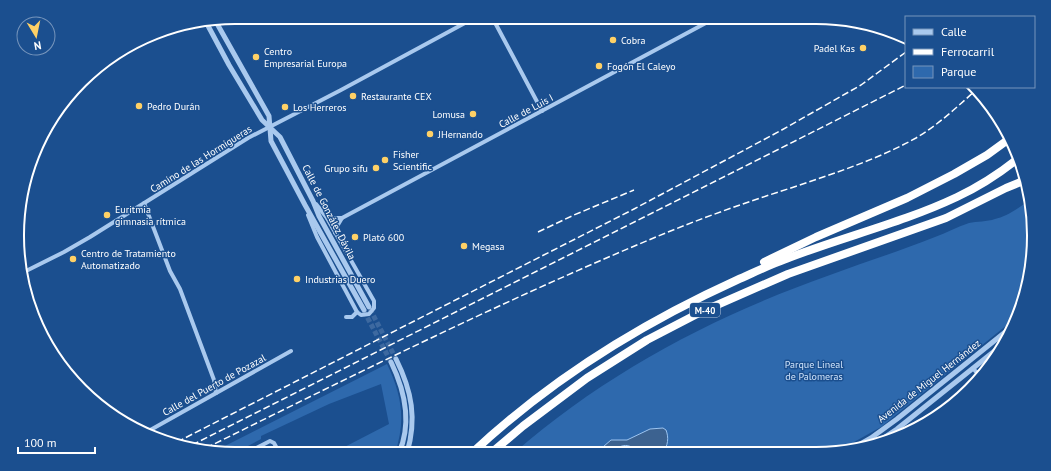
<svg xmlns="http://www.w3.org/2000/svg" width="1051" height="471" font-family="'PT Sans',sans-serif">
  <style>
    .green { fill: #2e69ad }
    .water { fill: #3c6290; stroke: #9cc4f0 }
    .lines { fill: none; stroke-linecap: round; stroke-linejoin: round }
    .tertiary-tunnel { stroke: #3d69a0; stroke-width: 5; stroke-dasharray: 5 2.5; stroke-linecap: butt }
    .minor { stroke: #a9c9ee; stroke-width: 4 }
    .tertiary { stroke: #a9c9ee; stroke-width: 5 }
    .motorway { stroke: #fff; stroke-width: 8 }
    .rail { stroke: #fff; stroke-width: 1.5; stroke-dasharray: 7 3; stroke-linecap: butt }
    .poi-dot { fill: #ffd166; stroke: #1b4f8f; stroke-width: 1.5 }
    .labels { text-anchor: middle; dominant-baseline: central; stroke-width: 3; stroke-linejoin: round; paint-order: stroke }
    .shield { fill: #1b4f8f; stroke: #bbcadd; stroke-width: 1 }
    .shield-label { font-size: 9px; font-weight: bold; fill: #fff }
    .poi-label { font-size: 10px; fill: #fff; stroke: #1b4f8f; text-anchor: start }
    .street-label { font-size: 10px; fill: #fff; stroke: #1b4f8f }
    .park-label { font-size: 10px; fill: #cfe3fa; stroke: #1b4f8f }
    .rim { fill: none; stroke: #fff; stroke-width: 2 }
  </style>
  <rect width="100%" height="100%" fill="#1b4f8f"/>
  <!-- green -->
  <g class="green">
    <path d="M1027,202L1034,235L1018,316L881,427L836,452L514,453C607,372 714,316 830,275C865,262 900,251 935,237C946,233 957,227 969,223C977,221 987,222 995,219C1005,217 1019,208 1027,202Z"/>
    <path d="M387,364C402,395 406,421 395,453L331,454L389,424L381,384L329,404L261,436V439L233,454L217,450Z"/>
  </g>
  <!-- water -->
  <path class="water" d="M663,428L666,430C669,438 668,445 663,453H638C631,443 620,443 613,453H596L611,440H627L650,429Z"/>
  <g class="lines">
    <!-- tertiary-tunnel -->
    <g class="tertiary-tunnel">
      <path d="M370,309L396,359"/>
      <path d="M364,311L391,362"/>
    </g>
    <!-- minor -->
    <g class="minor">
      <path d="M492,17L542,111"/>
      <path d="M144,203L170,271L180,289L214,380L216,393"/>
      <path d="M316,204L327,218H342L717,17"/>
      <path d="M308,215L317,237L357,312L361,315L369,314L374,308V301L327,218"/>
      <path d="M335,233L336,228L342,218"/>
      <path d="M22,273L64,252L90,237L248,138L341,90L476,17"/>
      <path d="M346,317H352L357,312"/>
      <path d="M973,368L980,377"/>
      <path d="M945,410H946"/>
      <path d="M145,433L291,351"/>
      <path d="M245,454L270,441L274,443L280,454"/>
    </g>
    <!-- tertiary -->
    <g class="tertiary">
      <path d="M215,20L269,116L271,141L305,205L364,310"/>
      <path d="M206,22L229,65L262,120L280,137L313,201L319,216L369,307"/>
      <path d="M396,359C412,391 417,419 407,453"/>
      <path d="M391,362C405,391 412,423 399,453"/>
      <path d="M876,443L897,429L1002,345"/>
      <path d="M848,451L871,438L897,419L1014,325"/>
    </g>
    <!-- motorway -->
    <g class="motorway">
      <path d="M764,262L816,237L907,198L954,174L987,155L1009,139"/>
      <path d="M472,453C550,380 640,324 737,280C753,273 769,265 786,259C842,237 902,223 957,197C979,187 1000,173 1019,158"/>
      <path d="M491,453L523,426L587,378L647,340L701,312L788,274L946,218L1006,188L1023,181"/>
    </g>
    <!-- rail -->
    <g class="rail">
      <path d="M538,232L574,215L634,190"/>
      <path d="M177,442L634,209L780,131L861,85L906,52"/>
      <path d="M192,445L906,85"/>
      <path d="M206,448C358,373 510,297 668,232C710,215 753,200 797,186C838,172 878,159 916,138C938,125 957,107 976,90"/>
    </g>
  </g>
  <!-- markers -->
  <g class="poi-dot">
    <circle cx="613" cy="40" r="4"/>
    <circle cx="863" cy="48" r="4"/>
    <circle cx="256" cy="57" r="4"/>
    <circle cx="599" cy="66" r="4"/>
    <circle cx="353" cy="96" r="4"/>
    <circle cx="139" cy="106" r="4"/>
    <circle cx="285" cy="107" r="4"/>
    <circle cx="473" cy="114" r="4"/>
    <circle cx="430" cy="134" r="4"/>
    <circle cx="385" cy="160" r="4"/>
    <circle cx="376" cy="168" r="4"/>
    <circle cx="107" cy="215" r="4"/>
    <circle cx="355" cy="237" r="4"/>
    <circle cx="464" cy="246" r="4"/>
    <circle cx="73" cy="259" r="4"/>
    <circle cx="297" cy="279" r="4"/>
  </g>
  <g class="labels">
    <!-- shield labels -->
    <rect class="shield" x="690" y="303" width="30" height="14" rx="3"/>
    <g class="shield-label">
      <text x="705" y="310">M-40</text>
    </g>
    <!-- poi labels -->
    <g class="poi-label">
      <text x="621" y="40">Cobra</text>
      <text x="855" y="48" text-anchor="end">Padel Kas</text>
      <text x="264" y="51">Centro<tspan x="264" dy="12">Empresarial Europa</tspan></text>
      <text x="607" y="66">Fogón El Caleyo</text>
      <text x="361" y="96">Restaurante CEX</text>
      <text x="147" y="106">Pedro Durán</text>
      <text x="293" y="107">Los Herreros</text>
      <text x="465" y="114" text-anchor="end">Lomusa</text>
      <text x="438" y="134">JHernando</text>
      <text x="393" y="154">Fisher<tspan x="393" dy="12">Scientific</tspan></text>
      <text x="368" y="168" text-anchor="end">Grupo sifu</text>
      <text x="115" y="209">Euritmia<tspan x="115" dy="12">gimnasia rítmica</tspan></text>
      <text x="363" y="237">Plató 600</text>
      <text x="472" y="246">Megasa</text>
      <text x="81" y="253">Centro de Tratamiento<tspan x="81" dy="12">Automatizado</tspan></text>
      <text x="305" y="279">Industrias Duero</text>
    </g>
    <!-- street labels -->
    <g class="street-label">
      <text transform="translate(526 111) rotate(-28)">Calle de Luis I</text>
      <text transform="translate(201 159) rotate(-32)">Camino de las Hormigueras</text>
      <text transform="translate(329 212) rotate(63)">Calle de González Dávila</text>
      <text transform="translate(929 381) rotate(-38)">Avenida de Miguel Hernández</text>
      <text transform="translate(214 385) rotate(-29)">Calle del Puerto de Pozazal</text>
    </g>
    <!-- park labels -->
    <g class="park-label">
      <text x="814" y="364">Parque Lineal<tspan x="814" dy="12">de Palomeras</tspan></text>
    </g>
  </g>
  <!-- crop -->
  <path d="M0 0H1051V471H0ZM235 24H816A211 211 0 0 1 1027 235V236A211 211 0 0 1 816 447H235A211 211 0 0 1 24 236V235A211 211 0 0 1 235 24Z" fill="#1b4f8f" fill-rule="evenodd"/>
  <path class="rim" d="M235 24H816A211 211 0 0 1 1027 235V236A211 211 0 0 1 816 447H235A211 211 0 0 1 24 236V235A211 211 0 0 1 235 24Z"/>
  <!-- legend -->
  <rect x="905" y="16" width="130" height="72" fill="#1b4f8f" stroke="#7695bc"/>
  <rect x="913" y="29" width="20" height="6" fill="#a9c9ee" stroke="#7695bc"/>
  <text x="941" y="36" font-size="12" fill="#ffffff">Calle</text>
  <rect x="913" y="49" width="20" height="6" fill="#ffffff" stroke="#7695bc"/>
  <text x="941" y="56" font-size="12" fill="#ffffff">Ferrocarril</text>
  <rect x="913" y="66" width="20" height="12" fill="#2e69ad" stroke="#7695bc"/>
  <text x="941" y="76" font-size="12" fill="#ffffff">Parque</text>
  <!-- north arrow -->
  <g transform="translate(36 36) rotate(170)"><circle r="19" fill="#1b4f8f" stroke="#7695bc"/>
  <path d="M0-3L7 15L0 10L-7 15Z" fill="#ffd166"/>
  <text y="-6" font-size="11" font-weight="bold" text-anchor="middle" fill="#ffffff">N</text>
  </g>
  <!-- scale -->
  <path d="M18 447v6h77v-6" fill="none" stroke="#ffffff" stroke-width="2"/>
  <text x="24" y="447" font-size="12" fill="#ffffff" stroke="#1b4f8f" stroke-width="3" paint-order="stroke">100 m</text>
</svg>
